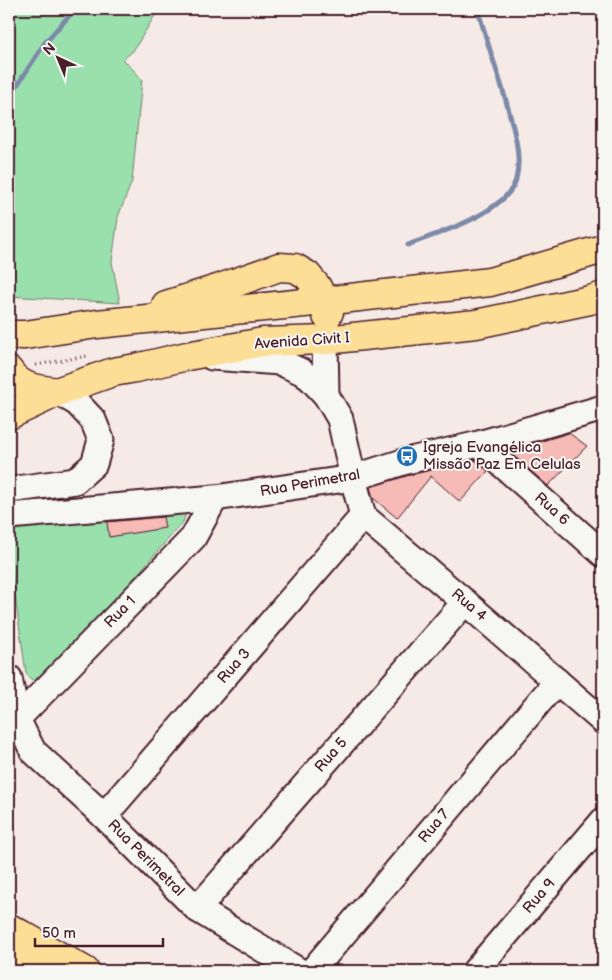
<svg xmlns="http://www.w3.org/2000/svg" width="612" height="980" font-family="'Balsamiq Sans',sans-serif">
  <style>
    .green { fill: #99e0ad; stroke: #72806c }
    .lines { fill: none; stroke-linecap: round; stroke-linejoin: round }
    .stream { stroke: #7c89a8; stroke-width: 5 }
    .building { fill: #f6bab7; stroke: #4a1f2b }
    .minor-casing { stroke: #4a1f2b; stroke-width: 29 }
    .major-casing { stroke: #4a1f2b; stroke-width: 31 }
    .path { stroke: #4a1f2b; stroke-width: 3; stroke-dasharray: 1 4; stroke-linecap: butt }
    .minor { stroke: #f6f6f2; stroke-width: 25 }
    .major { stroke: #fdde96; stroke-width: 28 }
    .labels { text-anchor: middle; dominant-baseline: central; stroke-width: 4; stroke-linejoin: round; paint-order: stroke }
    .street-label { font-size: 15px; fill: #4a1f2b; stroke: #f6f6f2 }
    .poi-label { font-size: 15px; fill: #4a1f2b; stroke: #f6f6f2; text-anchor: start }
  </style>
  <rect width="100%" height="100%" fill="#f6eae6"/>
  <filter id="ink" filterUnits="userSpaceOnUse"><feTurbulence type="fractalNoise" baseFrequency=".02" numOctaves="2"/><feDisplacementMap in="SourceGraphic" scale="10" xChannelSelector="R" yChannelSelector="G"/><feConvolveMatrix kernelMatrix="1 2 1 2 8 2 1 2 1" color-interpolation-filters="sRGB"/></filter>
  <g filter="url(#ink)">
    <!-- green -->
    <g class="green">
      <path d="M9,9H159L133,51L123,59L142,79L132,181L118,217L112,262L120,303L9,296Z"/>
      <path d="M185,512V517L183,522L48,677C39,682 32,684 26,673L9,554V524Z"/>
    </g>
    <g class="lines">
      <!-- stream -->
      <g class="stream">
        <path d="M9,98L44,44L75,9"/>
        <path d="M408,245C436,234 475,222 498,203C505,198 514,188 516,179C522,155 514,131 508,108C499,74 486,42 478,9"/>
      </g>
    </g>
    <!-- building -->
    <g class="building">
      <path d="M569,433L587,446L548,486L508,451Z"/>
      <path d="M475,460L488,471L460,502L431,476L397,518L373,498L370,487L410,475Z"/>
      <path d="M163,517L165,528L109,537L107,522Z"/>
    </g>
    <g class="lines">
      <!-- minor casing -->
      <g class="minor-casing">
        <g id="minor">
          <path d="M325,340L326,395"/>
          <path d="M212,357L280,362L302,372L311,379L326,395L340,419L353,478L363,516L465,602L603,721"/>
          <path d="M479,444L603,554"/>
          <path d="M9,490L75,481L94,464L101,440L93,420L77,403L58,392"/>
          <path d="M9,516L215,498L353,478L406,461L479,444L603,408"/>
          <path d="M9,678L17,719L33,751L104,816L197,909L299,971"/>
          <path d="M17,719L193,538L215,498"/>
          <path d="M104,816L363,516"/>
          <path d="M197,909L465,602"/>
          <path d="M312,971L557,681"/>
          <path d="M475,971L603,821"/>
        </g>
      </g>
      <!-- major casing -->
      <g class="major-casing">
        <g id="major">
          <path d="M166,305L220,288L279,267L295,268L307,275L317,287L329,312L327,316"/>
          <path d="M9,335H25L97,324L324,301L490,282L603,249"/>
          <path d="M9,371C21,389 38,389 58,392"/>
          <path d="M9,415L62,390L113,372L136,368L187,356L263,342L325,340L476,324L590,300L603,296"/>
          <path d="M9,928L22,935L85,971"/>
          <path d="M9,952L45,971"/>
        </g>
      </g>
      <!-- path -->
      <path class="path" d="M36,365L87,356"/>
      <!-- minor -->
      <use href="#minor" class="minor"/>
      <!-- major -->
      <use href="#major" class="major"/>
    </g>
  </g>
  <!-- icons -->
  <defs>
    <g id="bus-disc" transform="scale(1.125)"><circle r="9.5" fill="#1f6fb2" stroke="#f6f6f2"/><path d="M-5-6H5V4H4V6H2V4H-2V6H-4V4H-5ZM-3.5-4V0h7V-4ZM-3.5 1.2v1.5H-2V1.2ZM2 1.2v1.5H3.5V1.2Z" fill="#fff"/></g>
  </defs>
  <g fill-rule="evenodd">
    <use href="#bus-disc" x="407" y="456"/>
  </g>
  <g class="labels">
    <!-- street labels -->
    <g class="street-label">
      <text transform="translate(302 341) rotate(-4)">Avenida Civit I</text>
      <text transform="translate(310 483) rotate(-10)">Rua Perimetral</text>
      <text transform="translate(552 509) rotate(42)">Rua 6</text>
      <text transform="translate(469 605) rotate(40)">Rua 4</text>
      <text transform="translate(120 612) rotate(-46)">Rua 1</text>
      <text transform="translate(234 666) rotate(-49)">Rua 3</text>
      <text transform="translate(331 755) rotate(-49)">Rua 5</text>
      <text transform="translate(434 826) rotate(-50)">Rua 7</text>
      <text transform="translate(146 858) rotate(45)">Rua Perimetral</text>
      <text transform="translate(539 896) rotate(-49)">Rua 9</text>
    </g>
    <!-- poi labels -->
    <g class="poi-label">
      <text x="423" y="447">Igreja Evangélica<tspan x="423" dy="17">Missão Paz Em Celulas</tspan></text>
    </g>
  </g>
  <!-- margin -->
  <rect width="612" height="980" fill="none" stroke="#f6f6f2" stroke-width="30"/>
  <rect x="15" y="15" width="582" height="950" fill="none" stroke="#4a1f2b" stroke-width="2" filter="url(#ink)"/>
  <!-- north arrow -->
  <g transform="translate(58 58) rotate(316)" stroke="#f6f6f2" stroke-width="4" paint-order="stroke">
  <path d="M0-4L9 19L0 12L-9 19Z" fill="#4a1f2b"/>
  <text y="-8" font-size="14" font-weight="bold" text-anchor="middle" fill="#4a1f2b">N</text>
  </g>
  <!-- scale -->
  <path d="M35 938v8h128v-8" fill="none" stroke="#4a1f2b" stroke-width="2.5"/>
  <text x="42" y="938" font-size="15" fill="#4a1f2b" stroke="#f6f6f2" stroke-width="4" paint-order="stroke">50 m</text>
</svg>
